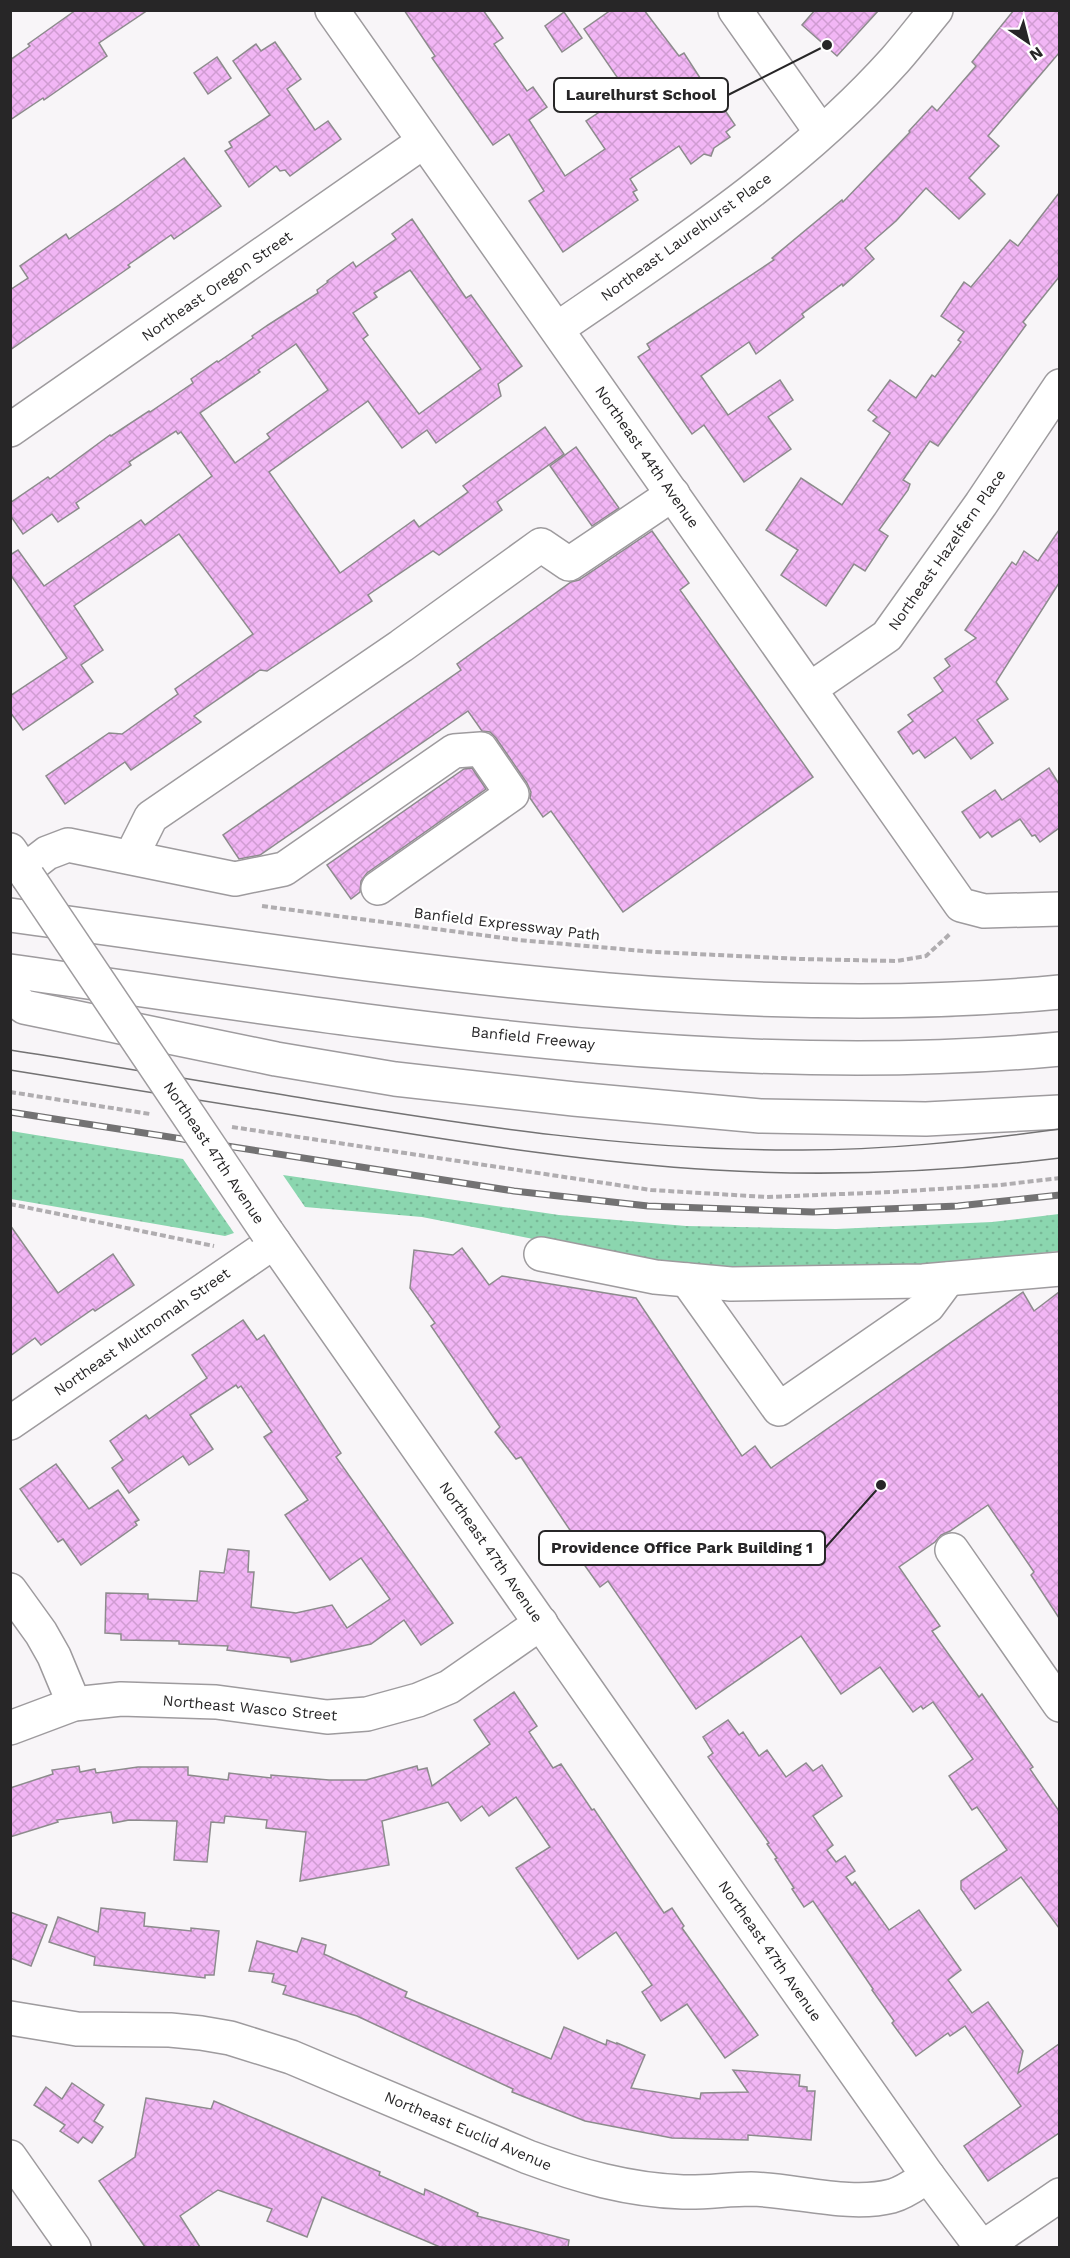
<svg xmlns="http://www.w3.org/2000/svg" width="1070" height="2258" font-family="'Work Sans',sans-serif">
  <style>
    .grass { fill: url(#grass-dots) }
    .building { fill: url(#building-cross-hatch); stroke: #8d8b8d; stroke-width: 1.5; fill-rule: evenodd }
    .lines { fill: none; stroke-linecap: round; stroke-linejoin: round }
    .minor-casing { stroke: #9e9b9e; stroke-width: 36 }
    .major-casing { stroke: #9e9b9e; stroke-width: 36 }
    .highway-casing { stroke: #9e9b9e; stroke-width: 36 }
    .path { stroke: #b0adb0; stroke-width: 4; stroke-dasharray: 6 3; stroke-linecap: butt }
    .minor { stroke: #fff; stroke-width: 33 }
    .major { stroke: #fff; stroke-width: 33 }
    .highway { stroke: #fff; stroke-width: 33 }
    .tram { stroke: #737273; stroke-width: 1.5 }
    .rail-casing { stroke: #737273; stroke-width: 7 }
    .rail { stroke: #fff; stroke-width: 4.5; stroke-dasharray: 14; stroke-linecap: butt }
    .major-bridge-casing { stroke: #9e9b9e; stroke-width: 36; stroke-linecap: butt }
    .major-bridge { stroke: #fff; stroke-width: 33 }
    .labels { text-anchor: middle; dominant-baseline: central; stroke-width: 4.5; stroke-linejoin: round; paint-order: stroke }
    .street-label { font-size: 15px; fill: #272627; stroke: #fff }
    .leader { fill: none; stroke: #272627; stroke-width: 2 }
    .callout-dot { fill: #272627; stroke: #fff; stroke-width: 2 }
    .callout { fill: #fff; stroke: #272627; stroke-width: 2 }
    .callout-label { font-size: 16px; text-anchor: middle; font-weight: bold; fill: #272627 }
  </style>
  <defs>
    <pattern id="grass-dots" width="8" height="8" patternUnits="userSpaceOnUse" patternTransform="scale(1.5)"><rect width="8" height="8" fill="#8bd6af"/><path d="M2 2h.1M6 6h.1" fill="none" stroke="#78b897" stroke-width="1.8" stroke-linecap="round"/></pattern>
    <pattern id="building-cross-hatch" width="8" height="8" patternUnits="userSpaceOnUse" patternTransform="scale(1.5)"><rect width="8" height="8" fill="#f2b6f5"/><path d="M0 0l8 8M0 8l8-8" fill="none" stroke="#d09cd2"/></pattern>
  </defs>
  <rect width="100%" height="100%" fill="#f8f5f8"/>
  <!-- grass -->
  <g class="grass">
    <path d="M11,1131L183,1159L234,1233L225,1236L11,1199Z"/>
    <path d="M283,1175L559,1215L686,1226L836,1229L992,1222L1059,1214V1251L921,1266L768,1273L645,1261L422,1217L305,1207Z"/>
  </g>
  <!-- building -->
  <g class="building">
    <path d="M76,10H148L99,43L107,56L44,100L43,98L10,120V60L30,46L28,44Z"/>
    <path d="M404,10H483L503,38L494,44L527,91L533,87L547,107L529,120L565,176L605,149L586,121L628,93L584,29L611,10H644L679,56L684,53L713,98L716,97L735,125L726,132L730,137L714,148L711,156L704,154L691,164L679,146L630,179L637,190L633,192L638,200L563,252L529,201L544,191L509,134L493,145L432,58L435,56Z"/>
    <path d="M815,10H879L837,56L802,25Z"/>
    <path d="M1014,10H1059V53L988,136L999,146L969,178L985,194L959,219L926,188L896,221L865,248L874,259L843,286L842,284L802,314L804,317L756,354L749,342L701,376L728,415L780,380L793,400L768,417L791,449L744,482L704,425L692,434L638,357L650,349L647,344L774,260L772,258L842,200L843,202L910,132L909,131L932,106L937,111L976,66L972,62Z"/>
    <path d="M564,12L582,38L562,52L545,26Z"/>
    <path d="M275,42L301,79L287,89L315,130L328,121L341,139L290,176L285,170L280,171L276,166L249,187L225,151L232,147L229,142L270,115L233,61L256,44L261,51Z"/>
    <path d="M217,57L231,78L208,94L194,73Z"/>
    <path d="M184,158L221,206L174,239L171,235L128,265L130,267L10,350V290L28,278L20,266L66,234L69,239L119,205Z"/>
    <path d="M1059,193V277L1023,322L1026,325L938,446L930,441L903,480L910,484L908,490L879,530L888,536L865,571L854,564L826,606L781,575L798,550L766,530L801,478L842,505L890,433L873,421L877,417L868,410L890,380L916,398L932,375L935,377L961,342L958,340L964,332L941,316L964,282L971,287L1010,240L1018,246Z"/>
    <path d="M412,219L466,298L471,295L522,366L498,384L501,396L436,443L427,430L402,448L368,401L269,472L340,573L414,520L419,527L468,492L463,486L545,427L564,454L497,502L502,510L439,555L433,551L368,595L372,601L267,671L260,670L194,716L201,722L131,770L125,762L65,804L46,776L109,733L122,734L178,694L175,689L253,634L179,534L74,606L103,650L81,665L93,682L23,730L10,712V696L67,658L10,574V555L18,550L44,586L141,520L145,525L212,476L181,432L178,434L176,431L129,462L131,465L76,503L79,508L58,522L52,514L23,534L10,515V503L48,477L50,479L110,435L111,436L149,411L150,412L193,383L191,379L217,361L218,362L253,338L252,336L268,325L318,293L317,290L328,282L327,281L353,262L356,267L396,239L392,234ZM410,270L481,369L419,414L363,339L368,335L353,313L377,297L374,293ZM296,344L328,390L267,434L270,438L235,463L200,413L260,372L258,370Z"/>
    <path d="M576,447L619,508L592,526L550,466Z"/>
    <path d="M1059,530V583L996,682L1008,699L977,720L993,743L971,759L955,737L925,758L919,750L913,754L898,732L913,721L908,715L943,691L934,678L950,666L945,659L976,638L965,630L1012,562L1016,565L1024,551L1038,561Z"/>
    <path d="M652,531L689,583L680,590L813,777L623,912L551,811L543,817L530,798L531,792L527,783L496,738L490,732L482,731L468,711L260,855L239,859L223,835L461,670L457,664L571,582L579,580Z"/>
    <path d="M472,768L486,789L367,873L361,881L360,892L351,899L327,865L464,769Z"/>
    <path d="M1049,768L1059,784V828L1040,842L1035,835L1032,836L1020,819L992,837L988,832L980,838L962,812L995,790L1002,800Z"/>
    <path d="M10,1225L58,1293L113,1254L134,1285L95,1311L93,1309L41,1345L35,1338L10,1356Z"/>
    <path d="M462,1248L489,1285L502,1276L636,1298L742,1456L755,1446L771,1468L1023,1292L1034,1311L1059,1292V1618L1031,1575L1034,1572L988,1505L950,1531L941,1535L935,1542L899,1567L940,1626L932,1631L979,1697L982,1694L1033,1767L1030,1769L1059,1811V1928L1021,1877L975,1909L961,1889V1881L1007,1850L977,1807L972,1810L949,1776L973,1759L933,1702L923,1709L921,1706L913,1712L880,1667L841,1694L801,1636L696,1709L608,1581L600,1587L583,1563L588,1557L521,1457L516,1459L495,1432L500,1427L431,1326L435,1323L410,1288L414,1250L453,1255Z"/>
    <path d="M243,1320L257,1340L264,1335L271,1346L341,1453L336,1457L453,1623L421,1645L404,1620L371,1644L291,1662L290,1658L227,1650L228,1646L179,1644V1641L121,1640V1634L105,1633L106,1593L148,1594V1599L197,1601L200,1571L224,1573L228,1549L249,1551L248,1572H254L251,1607L296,1613L332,1605L347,1628L390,1599L361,1558L330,1580L285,1515L308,1500L264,1437L272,1432L241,1386L238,1388L236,1385L190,1415L213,1449L189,1465L183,1456L129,1493L112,1468L123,1460L110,1441L146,1415L149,1419L207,1378L192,1355Z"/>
    <path d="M56,1464L89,1509L118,1490L139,1520L135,1522L137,1525L81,1565L63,1539L58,1542L20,1489Z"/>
    <path d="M514,1692L537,1726L529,1732L553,1768L561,1764L592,1810L594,1809L664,1913L672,1908L684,1926L682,1928L758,2035L725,2058L687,2004L661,2021L642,1992L652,1985L616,1932L578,1959L516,1868L550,1847L516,1797L489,1816L482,1806L461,1821L448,1802L382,1821L389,1865L300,1881L306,1832L266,1828L267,1820L225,1816L224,1823L211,1822L207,1862L174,1860L177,1821L129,1820L113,1823L111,1812L57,1820L58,1822L10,1837V1788L53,1774L52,1770L79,1766L80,1772L95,1769L96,1773L138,1767H188V1775L228,1780L229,1773L271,1778V1775L329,1780H366L417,1766L418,1770L427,1768L432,1786L490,1744L474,1720Z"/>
    <path d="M728,1720L739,1735L743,1732L759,1756L767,1750L786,1777L806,1763L813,1771L822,1765L842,1796L813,1816L833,1845L827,1850L836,1862L845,1856L855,1871L846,1877L852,1885L855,1882L889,1930L919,1910L961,1970L948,1980L972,2013L988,2002L1023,2051L1018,2073L1059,2044V2133L988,2181L964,2146L1021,2106L965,2026L950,2036L948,2033L916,2056L892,2023L894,2021L872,1990L873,1989L813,1901L804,1907L792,1889L794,1888L775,1859L777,1858L767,1844L769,1843L708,1757L713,1753L703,1737Z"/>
    <path d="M101,1908L145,1913L144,1926L191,1931V1928L219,1931L214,1975H205V1978L94,1965L95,1957L49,1942L58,1917L98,1932Z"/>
    <path d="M10,1912L47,1925L31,1966L10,1958Z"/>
    <path d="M302,1938L326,1945L324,1954L407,1992L405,1997L551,2059L564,2027L606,2045L607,2040L617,2044V2043L645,2055L631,2088L700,2099L701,2093L748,2092L733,2070L800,2075L799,2086L807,2087V2091H815L811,2140L748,2135V2140L672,2138L585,2121L512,2092L513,2089L357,2016L283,1994L286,1986L272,1982L274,1974L249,1971L257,1941L297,1952Z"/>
    <path d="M72,2083L104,2105L94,2121L103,2127L92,2143L83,2137L78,2143L60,2131L65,2125L34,2105L46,2087L62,2099Z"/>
    <path d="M146,2098L211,2109L214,2101L380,2172L379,2175L424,2195L425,2189L478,2213L477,2216L569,2240L568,2247H440L322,2197L307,2237L267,2221L272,2209L218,2190L180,2216L200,2247H145L99,2181L135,2157Z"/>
  </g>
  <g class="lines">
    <!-- minor casing -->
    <g class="minor-casing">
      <g id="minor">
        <path d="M332,10L961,905L984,911L1060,909"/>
        <path d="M735,10L821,132"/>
        <path d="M557,329C675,248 799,167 895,60C909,44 922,27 936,10"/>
        <path d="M10,430L423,142"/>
        <path d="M810,689L887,636L981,504L1060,386"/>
        <path d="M131,857L151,817L401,646L541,545L569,564L673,494"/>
        <path d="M25,870L47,853L68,845L235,879L284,869L454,751L481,749L512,794L378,888"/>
        <path d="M541,1254L655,1277L731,1284L923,1281L1060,1269"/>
        <path d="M687,1280L779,1409L928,1306L948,1279"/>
        <path d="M10,1423L274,1242"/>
        <path d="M952,1550L1060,1705"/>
        <path d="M10,1590L41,1633L54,1656L74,1704"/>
        <path d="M10,1728L74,1704L121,1699L216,1702L327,1717L367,1714L418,1700L449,1687L541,1623"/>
        <path d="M10,2018L77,2029L170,2030L201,2033L230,2038L291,2057L528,2157C579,2176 628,2190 683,2192C705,2193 728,2189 751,2189C796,2190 849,2207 892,2196C906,2192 917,2183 928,2176"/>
        <path d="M10,2157L74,2248"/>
      </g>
    </g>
    <!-- major casing -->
    <g class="major-casing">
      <g id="major">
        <path d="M10,850L28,877"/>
        <path d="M267,1232L740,1909L928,2176L982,2248"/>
        <path d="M982,2248L1060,2195"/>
      </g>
    </g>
    <!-- highway casing -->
    <g class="highway-casing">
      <g id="highway">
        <path d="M10,915C353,961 714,1025 1060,992"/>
        <path d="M10,971C354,1019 712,1082 1060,1049"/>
        <path d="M10,995L24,1007L276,1059L395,1079L574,1099L760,1116L926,1119L1060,1112"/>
      </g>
    </g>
    <!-- path -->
    <g class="path">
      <path d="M262,906L519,940L655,952L801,959L897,961L926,956L951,933"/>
      <path d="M10,1092L150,1114"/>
      <path d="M232,1127L651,1190L767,1197L892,1192L1000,1185L1060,1178"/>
      <path d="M10,1204L214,1246"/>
    </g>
    <!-- minor -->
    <use href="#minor" class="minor"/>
    <!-- major -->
    <use href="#major" class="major"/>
    <!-- highway -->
    <use href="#highway" class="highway"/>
    <!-- tram -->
    <g class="tram">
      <path d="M10,1050C114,1066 217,1084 320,1101C475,1126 632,1150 790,1150C880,1151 970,1141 1060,1129"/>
      <path d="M10,1070C128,1089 245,1108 362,1126C479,1145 596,1163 715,1170C830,1177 945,1172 1060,1158"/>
    </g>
    <!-- rail casing -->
    <g class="rail-casing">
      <path id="rail" d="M10,1112L514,1191L648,1206L813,1212L958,1206L1060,1195"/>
    </g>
    <!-- rail -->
    <use href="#rail" class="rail"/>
    <!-- major-bridge casing -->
    <g class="major-bridge-casing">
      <path id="major-bridge" d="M28,877L267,1232"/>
    </g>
    <!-- major-bridge -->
    <use href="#major-bridge" class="major-bridge"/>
  </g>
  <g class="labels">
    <!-- street labels -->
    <g class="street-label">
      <text transform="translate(686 237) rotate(-36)">Northeast Laurelhurst Place</text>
      <text transform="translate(217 286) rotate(-35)">Northeast Oregon Street</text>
      <text transform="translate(647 457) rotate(55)">Northeast 44th Avenue</text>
      <text transform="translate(947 550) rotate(-55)">Northeast Hazelfern Place</text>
      <text transform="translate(507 924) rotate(7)">Banfield Expressway Path</text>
      <text transform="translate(533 1038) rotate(6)">Banfield Freeway</text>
      <text transform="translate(214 1153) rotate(56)">Northeast 47th Avenue</text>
      <text transform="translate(142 1332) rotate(-35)">Northeast Multnomah Street</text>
      <text transform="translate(491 1552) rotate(55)">Northeast 47th Avenue</text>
      <text transform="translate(250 1708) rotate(5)">Northeast Wasco Street</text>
      <text transform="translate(770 1951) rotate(55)">Northeast 47th Avenue</text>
      <text transform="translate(468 2131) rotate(23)">Northeast Euclid Avenue</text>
    </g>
  </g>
  <!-- callouts -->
  <path class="leader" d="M827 45L728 95M881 1485L825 1548"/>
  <g class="callout-dot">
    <circle cx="827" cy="45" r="6"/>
    <circle cx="881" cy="1485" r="6"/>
  </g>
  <g class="callout">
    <rect x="554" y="78" width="174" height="34" rx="6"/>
    <rect x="539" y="1531" width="286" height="34" rx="6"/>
  </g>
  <g class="callout-label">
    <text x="641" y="100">Laurelhurst School</text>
    <text x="682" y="1553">Providence Office Park Building 1</text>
  </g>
  <!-- border -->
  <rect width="1070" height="2258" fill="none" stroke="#272627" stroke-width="24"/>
  <!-- north arrow -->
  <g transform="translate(1028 42) rotate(145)" stroke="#ffffff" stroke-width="4.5" paint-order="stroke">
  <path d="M0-4.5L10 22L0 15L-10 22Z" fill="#272627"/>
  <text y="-9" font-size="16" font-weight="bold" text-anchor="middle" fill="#272627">N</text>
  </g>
</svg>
